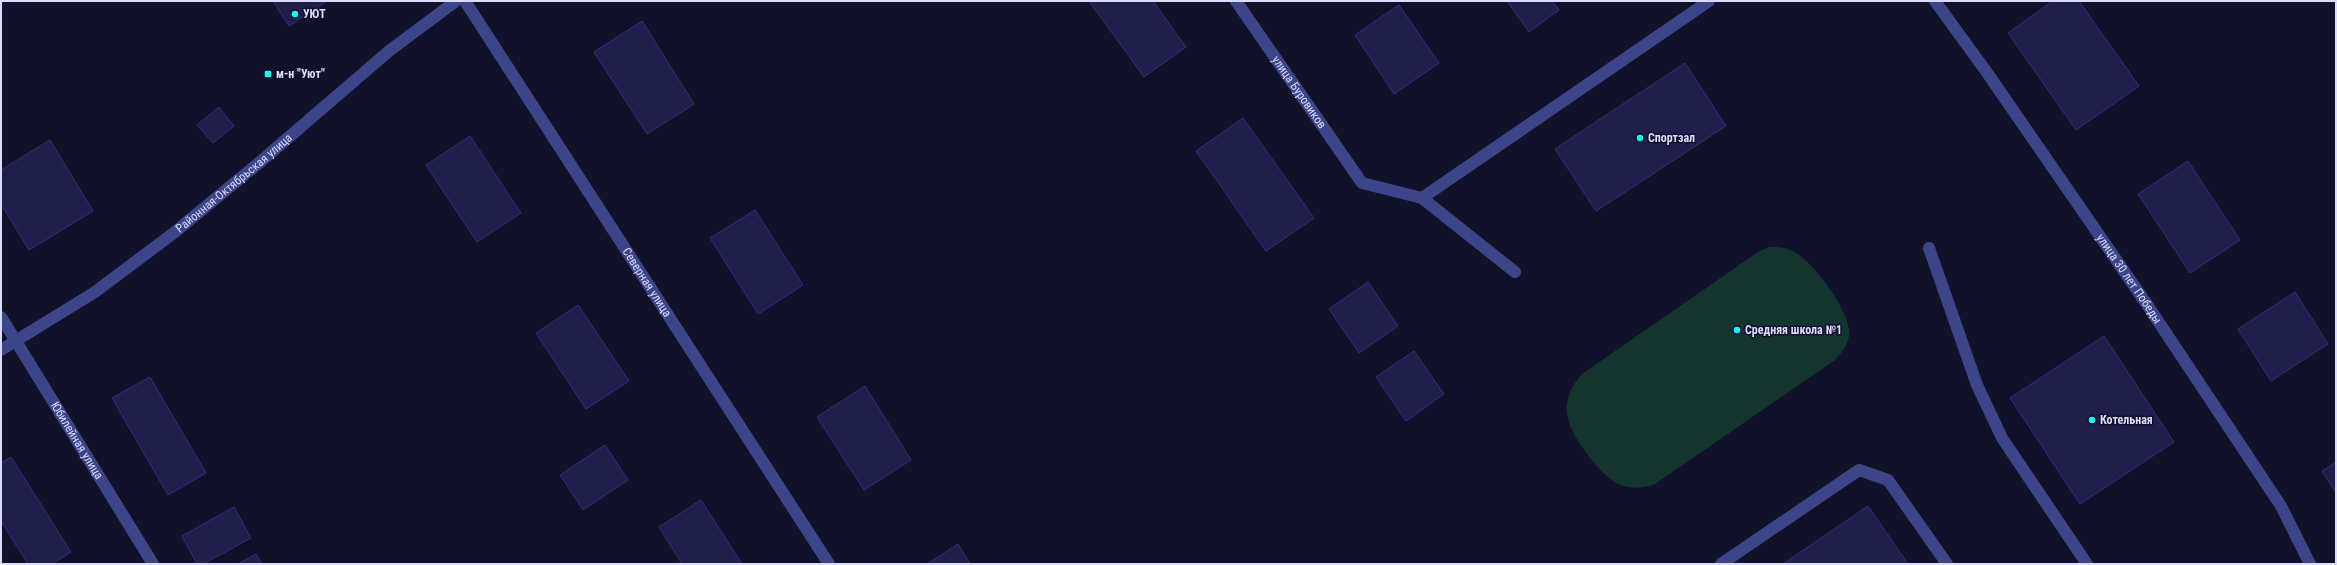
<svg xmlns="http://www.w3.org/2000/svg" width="2337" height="565" font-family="'Roboto Condensed',sans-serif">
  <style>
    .green { fill: #14342e }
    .building { fill: #201e4b; stroke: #343076 }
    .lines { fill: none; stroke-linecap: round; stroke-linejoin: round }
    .minor { stroke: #3d4588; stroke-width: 12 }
    .poi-dot { fill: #0bfbf1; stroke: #12112a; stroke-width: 1.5 }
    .labels { text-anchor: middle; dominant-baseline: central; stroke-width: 3; stroke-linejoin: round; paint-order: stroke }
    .poi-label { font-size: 12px; font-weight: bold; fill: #dbdcfe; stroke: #12112a; text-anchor: start }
    .street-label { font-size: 12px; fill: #dbdcfe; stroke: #12112a }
  </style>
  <rect width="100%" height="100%" fill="#12112a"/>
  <!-- green -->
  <path class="green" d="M1769,247C1777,247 1786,247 1793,251C1812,260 1848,309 1849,330C1850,343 1843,351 1835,360L1655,484C1623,495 1607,480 1588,455C1567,428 1556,403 1582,374L1758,252Z"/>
  <!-- building -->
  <g class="building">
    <path d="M273,1H327L289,26Z"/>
    <path d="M1089,1H1153L1186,47L1144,77Z"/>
    <path d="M1507,1H1552L1559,10L1529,32Z"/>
    <path d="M2053,1H2079L2139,86L2076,130L2008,33Z"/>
    <path d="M1399,5L1439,63L1394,94L1355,35Z"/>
    <path d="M642,21L694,104L647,134L594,52Z"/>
    <path d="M1685,63L1726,126L1596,211L1555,149Z"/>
    <path d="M219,107L234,126L213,143L197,125Z"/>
    <path d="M1243,118L1314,218L1266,251L1196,151Z"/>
    <path d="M470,136L521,213L477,242L426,165Z"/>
    <path d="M50,140L93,211L29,250L1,204V170Z"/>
    <path d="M2188,161L2240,240L2190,273L2138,194Z"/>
    <path d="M755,210L803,285L758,314L710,238Z"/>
    <path d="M1368,282L1398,326L1359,353L1329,309Z"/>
    <path d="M2295,292L2328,344L2271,381L2238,329Z"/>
    <path d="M578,305L629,381L586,409L536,333Z"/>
    <path d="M2104,336L2174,442L2080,504L2010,398Z"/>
    <path d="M1414,351L1444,394L1406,421L1376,377Z"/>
    <path d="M150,377L206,473L168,495L112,398Z"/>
    <path d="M865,386L911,460L864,490L817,417Z"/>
    <path d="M605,445L628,480L583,510L560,475Z"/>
    <path d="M11,457L71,552L52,564H28L1,521V463Z"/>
    <path d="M2336,462V493L2322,471Z"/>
    <path d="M701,500L742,564H682L659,527Z"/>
    <path d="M1868,506L1908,564H1783Z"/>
    <path d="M234,507L251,538L203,564H197L182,536Z"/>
    <path d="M958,544L970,564H927Z"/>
    <path d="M256,554L262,564H238Z"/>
  </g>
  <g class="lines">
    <!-- minor -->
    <g class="minor">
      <path id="s1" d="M465,1L829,564"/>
      <path id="s2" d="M1236,1L1362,183L1422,198"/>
      <path id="s3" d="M1935,1L1988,74L2146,303L2281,506L2310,564"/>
      <path d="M1929,248L1977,385L2002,438L2087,564"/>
      <path d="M1515,272L1422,198L1709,1"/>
      <path id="s4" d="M1,317L153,564"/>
      <path id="s5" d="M1,350L95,292L175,232L260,162L389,51L456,1"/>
      <path d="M1721,564L1859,470L1888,480L1947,564"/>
    </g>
  </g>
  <!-- markers -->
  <g class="poi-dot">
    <circle cx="295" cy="14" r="4"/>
    <rect x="264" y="70" width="8" height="8" rx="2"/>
    <circle cx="1640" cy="138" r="4"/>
    <circle cx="1737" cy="330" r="4"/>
    <circle cx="2092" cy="420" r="4"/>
  </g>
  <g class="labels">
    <!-- poi labels -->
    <g class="poi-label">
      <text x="303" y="14">УЮТ</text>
      <text x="276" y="74">м-н "Уют"</text>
      <text x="1648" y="138">Спортзал</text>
      <text x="1745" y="330">Средняя школа №1</text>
      <text x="2100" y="420">Котельная</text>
    </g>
    <!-- street labels -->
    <g class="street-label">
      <text stroke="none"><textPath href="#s2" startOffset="111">улица Буровиков</textPath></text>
      <text stroke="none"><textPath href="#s5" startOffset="287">Районная-Октябрьская улица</textPath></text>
      <text stroke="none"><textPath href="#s3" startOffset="339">улица 30 лет Победы</textPath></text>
      <text stroke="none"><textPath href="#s1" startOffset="335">Северная улица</textPath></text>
      <text stroke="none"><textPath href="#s4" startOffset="145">Юбилейная улица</textPath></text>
    </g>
  </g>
  <!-- border -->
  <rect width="2337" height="565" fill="none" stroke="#dbdcfe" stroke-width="4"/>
</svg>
